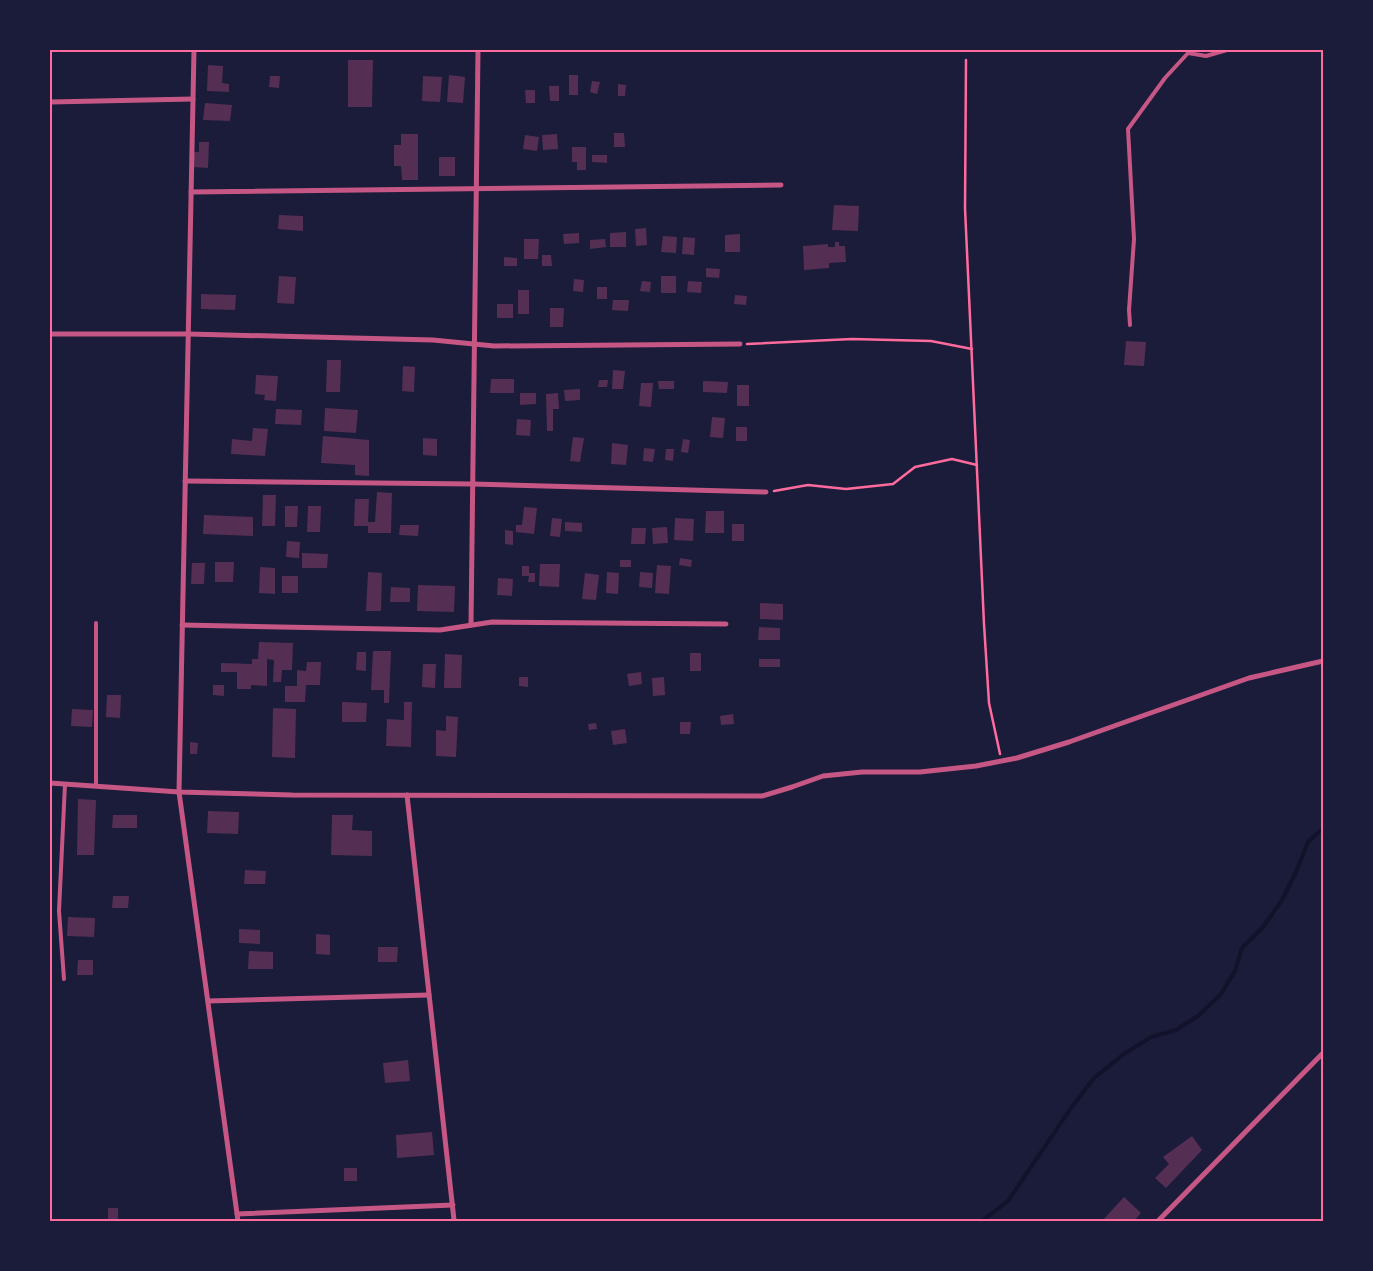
<svg xmlns="http://www.w3.org/2000/svg" width="1373" height="1271" font-family="'Public Sans',sans-serif">
  <style>
    .lines { fill: none; stroke-linecap: round; stroke-linejoin: round }
    .stream { stroke: #12122b; stroke-width: 4 }
    .building { fill: #542f53 }
    .path { stroke: #ff6b9d; stroke-width: 2.5 }
    .service { stroke: #c65784; stroke-width: 4 }
    .minor { stroke: #c65784; stroke-width: 5 }
    .neatline { fill: none; stroke: #ff6b9d; stroke-width: 2 }
  </style>
  <rect width="100%" height="100%" fill="#1b1b3a"/>
  <g class="lines">
    <!-- stream -->
    <path class="stream" d="M982,1221L1008,1201L1071,1108L1094,1078L1124,1054L1151,1037L1176,1030L1198,1016L1221,994L1235,971L1242,948L1263,927L1282,900L1296,872L1308,842L1323,828"/>
  </g>
  <!-- building -->
  <g class="building">
    <path d="M348,60H373L372,107H348Z"/>
    <path d="M208,65L223,66L222,83L229,84V92L207,91Z"/>
    <path d="M449,75L465,77L463,103L447,102Z"/>
    <rect x="569" y="75" width="9" height="20"/>
    <path d="M270,76H280L279,88L269,87Z"/>
    <path d="M423,76L442,77L440,102L422,101Z"/>
    <path d="M592,81L600,82L597,94L590,92Z"/>
    <path d="M618,84L626,85L625,96H618Z"/>
    <path d="M549,86H559V101H550Z"/>
    <path d="M525,90H535V103H526Z"/>
    <path d="M205,103L232,105L230,121L203,120Z"/>
    <path d="M614,133H624L625,147H614Z"/>
    <path d="M401,134H418V180H402L401,166H394V145H401Z"/>
    <path d="M557,134L558,149L543,150L542,135Z"/>
    <path d="M525,135L539,137L537,151L523,149Z"/>
    <path d="M199,142H209L208,168L193,167V152H199Z"/>
    <path d="M572,147H586V170H577V162H572Z"/>
    <path d="M592,155H607V163L592,162Z"/>
    <rect x="439" y="157" width="16" height="19"/>
    <path d="M834,205L859,206L858,231L832,230Z"/>
    <path d="M279,215L303,216V231L278,229Z"/>
    <path d="M646,228L647,245L636,246L635,229Z"/>
    <path d="M626,232V247H610V233Z"/>
    <path d="M579,233V243L564,244L563,234Z"/>
    <path d="M740,234V252H725V235Z"/>
    <path d="M663,236L677,237L676,253L661,252Z"/>
    <path d="M683,237L695,238L694,255L682,254Z"/>
    <path d="M524,239H539L538,259H524Z"/>
    <path d="M605,239L606,247L590,249V240Z"/>
    <path d="M835,242H839V246H845L846,262L829,263V268L804,270L803,246L828,244V247H835Z"/>
    <path d="M542,255H551L552,266H542Z"/>
    <path d="M504,257L517,258V266H504Z"/>
    <path d="M706,268L720,269L719,278L706,277Z"/>
    <path d="M279,276L296,277L294,304L277,303Z"/>
    <rect x="661" y="276" width="15" height="17"/>
    <path d="M574,279L584,280L583,292L573,291Z"/>
    <path d="M642,281L651,282L650,292L640,291Z"/>
    <path d="M688,281L702,282L701,293L687,292Z"/>
    <rect x="597" y="287" width="10" height="12"/>
    <rect x="518" y="290" width="11" height="24"/>
    <path d="M201,294L236,295L235,310L201,309Z"/>
    <path d="M735,295L747,296L746,305L734,304Z"/>
    <path d="M613,300H629L628,311L612,310Z"/>
    <rect x="497" y="304" width="16" height="14"/>
    <path d="M550,308H564L563,327H550Z"/>
    <path d="M1126,341L1146,342L1144,366L1124,365Z"/>
    <path d="M327,360H341L340,392H326Z"/>
    <path d="M403,366L415,367L414,392L402,391Z"/>
    <path d="M613,370L625,371L623,389H612Z"/>
    <path d="M256,375L278,376L276,401L264,400L265,395L255,394Z"/>
    <path d="M491,379H514V393H490Z"/>
    <path d="M599,380H608L607,387H598Z"/>
    <path d="M658,381H674V389H659Z"/>
    <path d="M703,381L728,382L727,393L703,392Z"/>
    <path d="M641,383H653L651,407L639,406Z"/>
    <rect x="737" y="385" width="12" height="21"/>
    <path d="M580,389V400L565,401L564,390Z"/>
    <path d="M520,393H536V404L520,405Z"/>
    <path d="M558,393L559,409H553V431H547L546,394Z"/>
    <path d="M325,408L358,410L356,433L324,431Z"/>
    <path d="M276,409L302,410L301,425L275,424Z"/>
    <path d="M712,417L725,418L723,438L710,437Z"/>
    <path d="M517,419L531,420L530,436L516,435Z"/>
    <rect x="736" y="427" width="11" height="14"/>
    <path d="M253,428L268,429L265,456L231,454L232,439L252,441Z"/>
    <path d="M323,436L369,440V476L355,475V465L321,463Z"/>
    <path d="M573,437L584,438L580,462L570,461Z"/>
    <path d="M423,438L437,439V456L423,455Z"/>
    <path d="M683,439L690,440L688,453L681,452Z"/>
    <path d="M612,443L628,445L626,465L611,464Z"/>
    <path d="M644,448L655,449L653,462L643,461Z"/>
    <path d="M666,449H674L673,461L665,460Z"/>
    <path d="M377,492L392,493L391,533H368V526H354L355,499H369L368,522H375Z"/>
    <path d="M263,495H276L275,526H262Z"/>
    <path d="M285,506H298L297,527H285Z"/>
    <path d="M308,506H321L320,532H307Z"/>
    <path d="M524,507L537,508L534,534L516,532V525H522Z"/>
    <path d="M706,511H724V533H705Z"/>
    <path d="M204,515L253,517V536L203,534Z"/>
    <path d="M552,518L562,519L560,537L550,536Z"/>
    <path d="M675,518L694,519L693,541L674,540Z"/>
    <path d="M565,522L582,523V532L565,531Z"/>
    <rect x="732" y="524" width="12" height="17"/>
    <path d="M400,525H419L418,536L399,535Z"/>
    <path d="M667,527L668,543L653,544L652,528Z"/>
    <path d="M632,528H646L645,544H631Z"/>
    <path d="M505,530L513,531V545L505,544Z"/>
    <path d="M287,541L300,542L299,558L286,557Z"/>
    <path d="M302,553L328,554L327,568H302Z"/>
    <path d="M680,558L692,560L691,567L679,565Z"/>
    <rect x="620" y="560" width="11" height="7"/>
    <path d="M215,562H234L233,582H215Z"/>
    <path d="M192,563H205L204,584H191Z"/>
    <path d="M540,564H560L559,587L539,586Z"/>
    <path d="M657,565L671,566L669,594L655,593Z"/>
    <path d="M522,566H529V573H535V582H528L529,576H522Z"/>
    <path d="M260,567L275,568V594L259,593Z"/>
    <path d="M368,572L382,573L381,611H366Z"/>
    <path d="M607,572L619,573L618,594L606,593Z"/>
    <path d="M640,572L653,573L652,588L639,587Z"/>
    <path d="M585,573L599,575L596,600L582,599Z"/>
    <rect x="282" y="576" width="16" height="17"/>
    <path d="M498,578L513,579L512,596L497,595Z"/>
    <path d="M418,585L455,586L454,612L417,611Z"/>
    <path d="M391,587L410,588V602H390Z"/>
    <path d="M760,603L783,604V620L760,619Z"/>
    <path d="M759,627L780,628V640H758Z"/>
    <path d="M259,642L293,643L292,670H282L281,682H273L274,660L267,659V686L251,685V689H237V672H221V663L252,664V659H258Z"/>
    <path d="M373,651H391L389,703H384V690H371Z"/>
    <path d="M357,652H366V671L356,670Z"/>
    <rect x="690" y="653" width="11" height="18"/>
    <path d="M445,654L462,655L461,688H444Z"/>
    <rect x="759" y="659" width="21" height="8"/>
    <path d="M307,662H321L320,685H306L305,702H285V686H297V670L306,671Z"/>
    <path d="M423,664H436L435,688L422,687Z"/>
    <path d="M641,672L642,684L629,686L627,674Z"/>
    <path d="M519,677H528V687L519,686Z"/>
    <path d="M664,677L665,695L653,696L652,678Z"/>
    <path d="M213,685H224V696L213,695Z"/>
    <path d="M107,695H121L120,718L106,717Z"/>
    <path d="M342,702L367,703L366,722H342Z"/>
    <path d="M404,702H412L411,747L386,746L387,719L404,720Z"/>
    <path d="M273,708L296,709L295,758L272,757Z"/>
    <path d="M72,709L93,710L92,727L71,726Z"/>
    <path d="M733,714L734,724L721,725L720,716Z"/>
    <path d="M446,716L458,717L456,757L436,756V730L446,731Z"/>
    <path d="M680,722H691L690,734H680Z"/>
    <path d="M596,723L597,729L589,730L588,724Z"/>
    <path d="M625,729L627,743L613,745L611,731Z"/>
    <path d="M190,742L198,743L197,754H190Z"/>
    <path d="M78,799L96,800L94,855H77Z"/>
    <path d="M208,811L239,812L238,834L207,833Z"/>
    <path d="M113,815H137V828H112Z"/>
    <path d="M332,815H353L352,830L372,831V856L331,855Z"/>
    <path d="M245,870L266,871L265,884H244Z"/>
    <path d="M113,896H129L128,908H112Z"/>
    <path d="M68,917L95,918L94,937L67,936Z"/>
    <path d="M239,929L260,930V944L239,943Z"/>
    <path d="M316,934L330,935V955L316,954Z"/>
    <path d="M378,947H398L397,962H378Z"/>
    <path d="M249,951L273,952V969H248Z"/>
    <path d="M78,960H93V975H77Z"/>
    <path d="M408,1060L410,1081L385,1083L383,1063Z"/>
    <path d="M432,1132L434,1155L397,1158L396,1135Z"/>
    <path d="M1192,1136L1202,1150L1166,1188L1155,1178L1169,1164L1163,1157Z"/>
    <rect x="344" y="1168" width="13" height="13"/>
    <path d="M1124,1197L1141,1213L1134,1221H1102Z"/>
    <rect x="108" y="1208" width="10" height="13"/>
  </g>
  <g class="lines">
    <!-- path -->
    <g class="path">
      <path d="M966,60L965,208L984,624L989,703L1000,754"/>
      <path d="M747,344L852,339L931,341L972,349"/>
      <path d="M774,491L808,485L846,489L893,484L915,467L952,459L977,465"/>
    </g>
    <!-- service -->
    <g class="service">
      <path d="M1130,325L1129,310L1134,239L1128,129L1165,78L1188,53L1206,56L1227,50"/>
      <path d="M96,786V623"/>
      <path d="M64,979L59,911L65,784"/>
    </g>
    <!-- minor -->
    <g class="minor">
      <path d="M194,50L179,792L238,1221"/>
      <path d="M50,102L193,99"/>
      <path d="M191,192L781,185"/>
      <path d="M50,334H188L433,340L494,346L740,344"/>
      <path d="M185,481L473,484L766,492"/>
      <path d="M182,625L440,630L492,622L726,624"/>
      <path d="M471,625L478,50"/>
      <path d="M50,783L179,792L292,795L762,796L792,787L823,776L862,772H920L976,766L1017,758L1069,742L1249,678L1323,661"/>
      <path d="M407,795L454,1220"/>
      <path d="M208,1001L429,995"/>
      <path d="M237,1214L453,1205"/>
      <path d="M1158,1221L1323,1053"/>
    </g>
  </g>
  <!-- border -->
  <rect width="1373" height="1271" fill="none" stroke="#1b1b3a" stroke-width="102"/>
  <rect x="51" y="51" width="1271" height="1169" class="neatline"/>
</svg>
